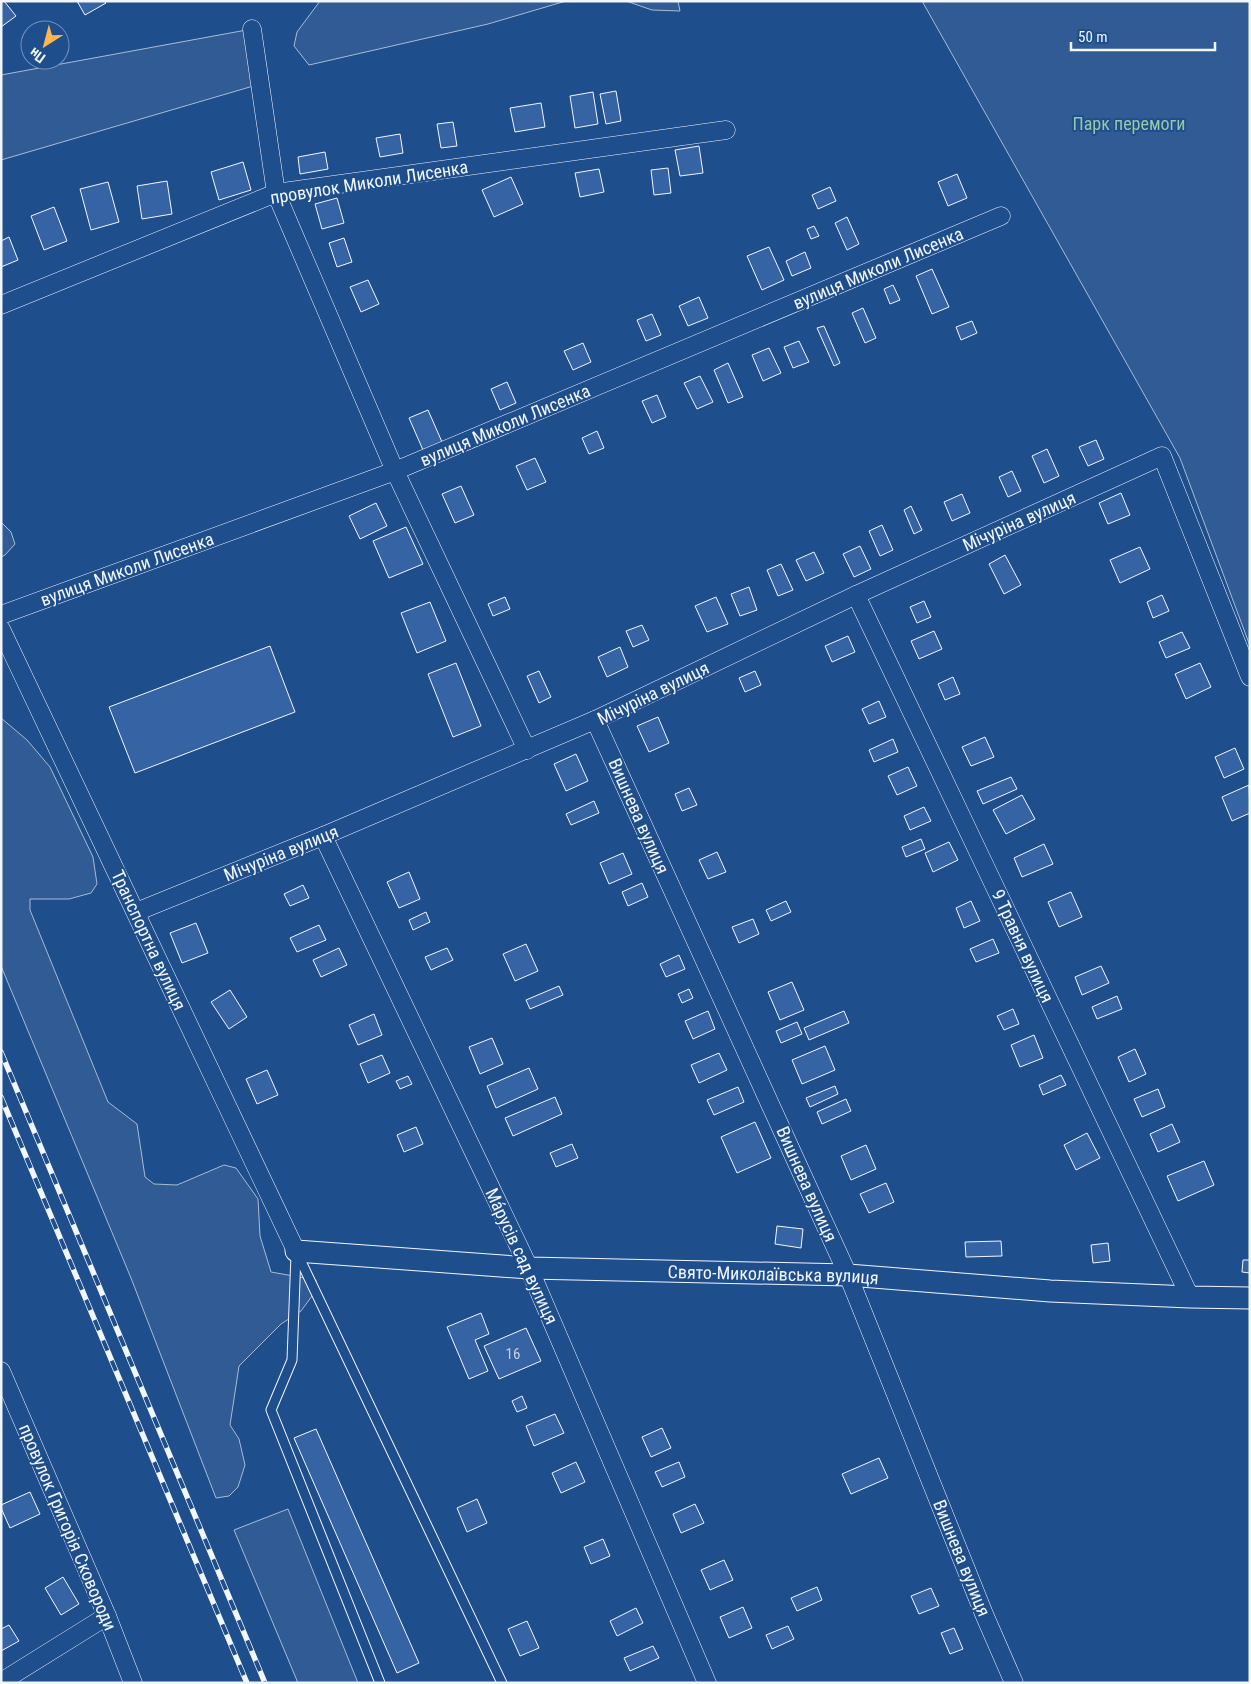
<svg xmlns="http://www.w3.org/2000/svg" width="1251" height="1684" font-family="'Roboto Condensed',sans-serif">
  <style>
    .green { fill: #305b95; stroke: #a8bbd7 }
    .building { fill: #3563a3; stroke: #f2f6ff }
    .lines { fill: none; stroke-linecap: round; stroke-linejoin: round }
    .service-casing { stroke: #f2f6ff; stroke-width: 11 }
    .minor-casing { stroke: #f2f6ff; stroke-width: 19 }
    .tertiary-casing { stroke: #f2f6ff; stroke-width: 23 }
    .service { stroke: #1f4e8c; stroke-width: 9 }
    .minor { stroke: #1f4e8c; stroke-width: 18 }
    .tertiary { stroke: #1f4e8c; stroke-width: 21 }
    .rail-casing { stroke: #f2f6ff; stroke-width: 5.5 }
    .rail { stroke: #1f4e8c; stroke-width: 4; stroke-dasharray: 11; stroke-linecap: butt }
    .labels { text-anchor: middle; dominant-baseline: central; stroke-width: 4; stroke-linejoin: round; paint-order: stroke }
    .number-label { font-size: 15px; fill: #c3d1e8 }
    .park-label { font-size: 18px; fill: #97c8a6; stroke: #1f4e8c }
    .street-label { font-size: 18px; fill: #f2f6ff; stroke: #1f4e8c }
  </style>
  <rect width="100%" height="100%" fill="#1f4e8c"/>
  <!-- green -->
  <g class="green">
    <path d="M320,1H566L488,24L309,65L294,46L297,32Z"/>
    <path d="M626,1H678L680,11L652,10Z"/>
    <path d="M922,1H1250V646L1180,458Z"/>
    <path d="M252,29L260,84L1,160V75Z"/>
    <path d="M1,522L11,532L15,544L5,555L1,557Z"/>
    <path d="M1,718L27,740L50,767L93,857L97,884L91,893L69,899H30V910L108,1102L137,1124L145,1177L154,1184L177,1185L224,1165L236,1168L258,1199L260,1236L271,1272L316,1280L315,1292L301,1311L281,1324L239,1366L230,1425L239,1439L245,1465L238,1487L229,1496L216,1498L131,1278L1,966Z"/>
    <path d="M288,1509L358,1683H298L234,1530Z"/>
  </g>
  <!-- building -->
  <g class="building">
    <path d="M1,1H4L16,16L1,27Z"/>
    <path d="M77,1H104L106,3L85,15Z"/>
    <path d="M616,91L621,121L606,124L600,94Z"/>
    <path d="M593,92L598,124L575,128L570,96Z"/>
    <path d="M541,103L545,127L515,132L510,108Z"/>
    <path d="M453,122L457,146L441,148L437,124Z"/>
    <path d="M400,134L403,153L380,157L376,138Z"/>
    <path d="M699,146L703,173L680,176L675,150Z"/>
    <path d="M325,152L328,169L300,174L298,157Z"/>
    <path d="M243,162L251,190L219,200L211,172Z"/>
    <path d="M668,168L671,193L654,195L651,170Z"/>
    <path d="M599,169L604,192L580,197L575,173Z"/>
    <path d="M957,174L967,198L948,206L938,182Z"/>
    <path d="M511,177L523,204L494,217L482,190Z"/>
    <path d="M167,181L172,214L142,219L137,186Z"/>
    <path d="M108,182L119,222L91,230L80,189Z"/>
    <path d="M830,187L836,201L818,209L812,195Z"/>
    <path d="M337,198L344,223L322,229L315,204Z"/>
    <path d="M54,207L67,241L44,250L31,216Z"/>
    <path d="M847,217L859,244L847,250L835,223Z"/>
    <path d="M814,226L819,236L811,239L807,229Z"/>
    <path d="M9,237L18,260L1,267V241Z"/>
    <path d="M344,238L352,262L337,267L329,243Z"/>
    <path d="M769,247L784,280L762,290L747,256Z"/>
    <path d="M805,252L811,268L792,276L786,261Z"/>
    <path d="M932,269L949,307L932,314L916,276Z"/>
    <path d="M368,280L379,304L361,312L350,287Z"/>
    <path d="M893,285L900,300L890,304L884,289Z"/>
    <path d="M699,297L708,318L688,326L679,306Z"/>
    <path d="M863,308L876,338L865,343L852,313Z"/>
    <path d="M652,314L661,335L646,341L637,320Z"/>
    <path d="M972,321L977,333L961,340L956,327Z"/>
    <path d="M824,326L840,363L834,366L817,328Z"/>
    <path d="M799,341L809,362L793,368L784,347Z"/>
    <path d="M583,343L591,362L573,370L564,351Z"/>
    <path d="M769,348L781,373L763,381L752,355Z"/>
    <path d="M728,363L743,397L728,403L714,370Z"/>
    <path d="M700,376L713,402L697,409L684,383Z"/>
    <path d="M507,382L516,403L500,410L491,389Z"/>
    <path d="M657,395L666,417L652,423L642,401Z"/>
    <path d="M428,410L442,442L423,450L409,418Z"/>
    <path d="M597,431L604,448L589,454L582,438Z"/>
    <path d="M1096,440L1104,459L1088,466L1079,447Z"/>
    <path d="M1047,449L1059,476L1044,483L1032,456Z"/>
    <path d="M535,458L546,482L527,490L516,466Z"/>
    <path d="M1012,471L1021,491L1008,497L999,477Z"/>
    <path d="M461,486L474,515L455,523L442,494Z"/>
    <path d="M1121,493L1130,515L1108,524L1099,503Z"/>
    <path d="M962,494L970,513L952,521L944,502Z"/>
    <path d="M376,503L387,526L360,539L349,516Z"/>
    <path d="M911,506L922,530L914,534L904,510Z"/>
    <path d="M882,525L893,550L880,556L869,531Z"/>
    <path d="M406,527L423,564L389,578L373,541Z"/>
    <path d="M860,546L871,569L854,577L843,554Z"/>
    <path d="M1140,547L1150,569L1120,583L1110,560Z"/>
    <path d="M814,552L824,573L806,581L796,560Z"/>
    <path d="M1005,555L1021,585L1004,594L989,564Z"/>
    <path d="M781,564L793,590L778,596L767,570Z"/>
    <path d="M749,587L757,610L740,616L731,594Z"/>
    <path d="M1162,595L1169,611L1153,618L1147,602Z"/>
    <path d="M505,597L510,609L493,616L488,604Z"/>
    <path d="M716,597L728,624L707,632L695,606Z"/>
    <path d="M924,601L931,617L917,623L910,607Z"/>
    <path d="M430,602L446,641L417,653L401,613Z"/>
    <path d="M642,625L649,640L633,647L626,631Z"/>
    <path d="M934,631L942,649L919,659L911,641Z"/>
    <path d="M1182,632L1190,648L1166,658L1159,642Z"/>
    <path d="M848,636L855,652L832,662L825,646Z"/>
    <path d="M270,646L295,712L135,773L109,707Z"/>
    <path d="M620,647L628,667L607,677L598,657Z"/>
    <path d="M456,663L481,726L453,737L428,674Z"/>
    <path d="M1200,663L1211,687L1186,699L1175,674Z"/>
    <path d="M539,671L551,697L539,703L527,676Z"/>
    <path d="M755,671L761,685L745,692L739,678Z"/>
    <path d="M953,677L960,694L945,700L938,684Z"/>
    <path d="M879,701L886,717L869,724L862,709Z"/>
    <path d="M658,717L669,743L649,752L637,726Z"/>
    <path d="M985,737L994,757L971,766L962,747Z"/>
    <path d="M893,739L898,752L874,762L869,750Z"/>
    <path d="M1235,748L1244,769L1224,778L1215,757Z"/>
    <path d="M576,754L588,781L566,791L554,764Z"/>
    <path d="M908,767L917,786L897,795L888,776Z"/>
    <path d="M1011,777L1017,789L983,804L977,791Z"/>
    <path d="M1249,785L1250,813L1232,821L1222,797Z"/>
    <path d="M689,788L697,805L682,811L675,794Z"/>
    <path d="M1022,795L1035,819L1006,834L993,810Z"/>
    <path d="M594,801L599,813L571,825L566,814Z"/>
    <path d="M924,807L931,821L910,830L904,816Z"/>
    <path d="M921,839L925,849L906,857L902,847Z"/>
    <path d="M949,842L958,860L933,872L925,853Z"/>
    <path d="M1044,844L1053,864L1022,877L1014,858Z"/>
    <path d="M717,852L726,872L708,879L699,860Z"/>
    <path d="M623,853L632,874L609,884L600,863Z"/>
    <path d="M409,872L420,899L399,908L387,882Z"/>
    <path d="M642,883L648,897L628,906L622,892Z"/>
    <path d="M303,885L309,898L290,906L284,894Z"/>
    <path d="M1071,892L1082,917L1059,927L1048,902Z"/>
    <path d="M786,901L791,912L771,921L766,910Z"/>
    <path d="M971,901L980,921L964,928L956,908Z"/>
    <path d="M426,912L430,922L413,930L409,920Z"/>
    <path d="M753,919L759,934L739,943L732,927Z"/>
    <path d="M196,923L208,953L182,963L170,933Z"/>
    <path d="M319,925L326,940L297,952L290,938Z"/>
    <path d="M993,939L999,953L976,962L970,949Z"/>
    <path d="M526,944L538,971L515,981L503,954Z"/>
    <path d="M339,948L347,965L321,977L313,960Z"/>
    <path d="M447,948L453,960L431,970L425,957Z"/>
    <path d="M679,955L685,969L666,977L660,964Z"/>
    <path d="M1101,966L1109,983L1082,995L1075,977Z"/>
    <path d="M792,982L804,1010L780,1020L768,992Z"/>
    <path d="M559,986L563,995L530,1009L526,1000Z"/>
    <path d="M689,989L693,998L682,1003L678,994Z"/>
    <path d="M230,990L247,1017L229,1029L211,1002Z"/>
    <path d="M1117,996L1122,1009L1097,1019L1092,1007Z"/>
    <path d="M1013,1009L1019,1024L1004,1030L997,1016Z"/>
    <path d="M708,1011L715,1029L693,1039L685,1021Z"/>
    <path d="M844,1011L849,1023L809,1040L804,1028Z"/>
    <path d="M374,1014L382,1035L358,1045L349,1025Z"/>
    <path d="M797,1022L802,1034L781,1043L776,1031Z"/>
    <path d="M1034,1035L1043,1058L1020,1067L1011,1045Z"/>
    <path d="M492,1038L503,1064L480,1074L469,1047Z"/>
    <path d="M825,1046L835,1070L802,1084L792,1060Z"/>
    <path d="M1135,1049L1146,1074L1129,1082L1118,1057Z"/>
    <path d="M719,1053L727,1070L699,1083L691,1065Z"/>
    <path d="M382,1055L390,1073L368,1083L360,1064Z"/>
    <path d="M529,1068L538,1089L496,1108L487,1086Z"/>
    <path d="M267,1070L278,1095L257,1104L246,1079Z"/>
    <path d="M1061,1075L1066,1085L1043,1095L1039,1085Z"/>
    <path d="M408,1076L412,1084L400,1089L396,1081Z"/>
    <path d="M835,1086L838,1094L810,1107L806,1098Z"/>
    <path d="M738,1087L744,1102L714,1115L707,1100Z"/>
    <path d="M1158,1089L1165,1107L1142,1117L1134,1099Z"/>
    <path d="M555,1097L562,1114L513,1136L505,1118Z"/>
    <path d="M846,1099L851,1111L822,1124L817,1112Z"/>
    <path d="M755,1122L771,1158L737,1173L721,1137Z"/>
    <path d="M1172,1124L1180,1142L1158,1152L1150,1134Z"/>
    <path d="M416,1127L423,1144L404,1152L397,1135Z"/>
    <path d="M1087,1133L1100,1158L1076,1170L1064,1145Z"/>
    <path d="M572,1144L578,1158L556,1167L550,1153Z"/>
    <path d="M866,1145L876,1169L851,1180L841,1156Z"/>
    <path d="M1204,1161L1214,1185L1178,1201L1167,1176Z"/>
    <path d="M886,1183L894,1202L869,1213L860,1194Z"/>
    <path d="M777,1226L803,1229L801,1248L775,1244Z"/>
    <path d="M1001,1241L1002,1256L966,1257L965,1242Z"/>
    <path d="M1108,1243L1110,1261L1093,1263L1091,1245Z"/>
    <path d="M1243,1260H1250V1273L1242,1272Z"/>
    <path d="M481,1313L489,1334L475,1340L488,1371L469,1379L447,1327Z"/>
    <path d="M526,1328L541,1361L499,1379L484,1346Z"/>
    <path d="M522,1396L527,1408L517,1412L512,1401Z"/>
    <path d="M555,1414L564,1433L534,1446L526,1426Z"/>
    <path d="M662,1428L671,1448L651,1457L642,1437Z"/>
    <path d="M316,1429L419,1663L397,1673L294,1438Z"/>
    <path d="M879,1458L888,1478L851,1494L842,1474Z"/>
    <path d="M576,1462L585,1482L561,1493L552,1473Z"/>
    <path d="M679,1462L685,1477L662,1487L655,1472Z"/>
    <path d="M30,1492L40,1514L10,1528L1,1508V1505Z"/>
    <path d="M477,1499L487,1523L467,1532L457,1508Z"/>
    <path d="M695,1504L704,1523L681,1533L673,1514Z"/>
    <path d="M603,1539L610,1556L591,1564L584,1547Z"/>
    <path d="M724,1560L733,1580L710,1590L701,1570Z"/>
    <path d="M63,1577L79,1604L61,1615L45,1588Z"/>
    <path d="M817,1587L822,1600L797,1611L791,1598Z"/>
    <path d="M931,1588L939,1606L919,1614L911,1596Z"/>
    <path d="M743,1607L752,1628L729,1638L720,1617Z"/>
    <path d="M636,1608L643,1623L617,1636L610,1621Z"/>
    <path d="M527,1621L539,1648L520,1656L508,1629Z"/>
    <path d="M9,1625L19,1641L1,1651V1629Z"/>
    <path d="M788,1626L794,1639L772,1649L766,1635Z"/>
    <path d="M954,1628L963,1649L950,1654L941,1633Z"/>
    <path d="M653,1646L659,1658L630,1671L624,1658Z"/>
  </g>
  <g class="lines">
    <!-- service casing -->
    <g class="service-casing">
      <g id="service">
        <path d="M296,1251L502,1683"/>
        <path d="M296,1254L292,1360L271,1410L380,1683"/>
      </g>
    </g>
    <!-- minor casing -->
    <g class="minor-casing">
      <g id="minor">
        <path d="M252,29L276,193L395,471L527,750"/>
        <path d="M1,305L276,193L726,130"/>
        <path d="M856,595L1190,1297"/>
        <path d="M1,615L395,471L1001,216"/>
        <path d="M1,629L296,1251"/>
        <path d="M595,720L848,1275L984,1614L1014,1683"/>
        <path d="M323,836L529,1268L707,1683"/>
        <path d="M136,912L323,836L595,720L856,595L1162,456L1250,677"/>
        <path d="M1,1371L107,1616L133,1683"/>
        <path d="M1,1682L107,1616"/>
      </g>
    </g>
    <!-- tertiary casing -->
    <g class="tertiary-casing">
      <g id="tertiary">
        <path id="s1" d="M296,1251L529,1268L848,1275L1050,1291L1190,1297L1250,1298"/>
      </g>
    </g>
    <!-- service -->
    <use href="#service" class="service"/>
    <!-- minor -->
    <use href="#minor" class="minor"/>
    <!-- tertiary -->
    <use href="#tertiary" class="tertiary"/>
    <!-- rail casing -->
    <g class="rail-casing">
      <g id="rail">
        <path d="M1,1052L265,1683"/>
        <path d="M1,1097L247,1683"/>
      </g>
    </g>
    <!-- rail -->
    <use href="#rail" class="rail"/>
  </g>
  <g class="labels">
    <!-- number labels -->
    <g class="number-label">
      <text x="513" y="1354">16</text>
    </g>
    <!-- park labels -->
    <g class="park-label">
      <text x="1129" y="123">Парк перемоги</text>
    </g>
    <!-- street labels -->
    <g class="street-label">
      <text transform="translate(369 182) rotate(-9)">провулок Миколи Лисенка</text>
      <text transform="translate(878 268) rotate(-23)">вулиця Миколи Лисенка</text>
      <text transform="translate(505 425) rotate(-23)">вулиця Миколи Лисенка</text>
      <text transform="translate(1019 521) rotate(-24)">Мічуріна вулиця</text>
      <text transform="translate(127 569) rotate(-20)">вулиця Миколи Лисенка</text>
      <text transform="translate(653 693) rotate(-26)">Мічуріна вулиця</text>
      <text transform="translate(639 816) rotate(66)">Вишнева вулиця</text>
      <text transform="translate(281 853) rotate(-22)">Мічуріна вулиця</text>
      <text transform="translate(149 940) rotate(65)">Транспортна вулиця</text>
      <text transform="translate(1023 946) rotate(65)">9 Травня вулиця</text>
      <text transform="translate(807 1184) rotate(66)">Вишнева вулиця</text>
      <text transform="translate(522 1256) rotate(65)">Мáрусів сад вулиця</text>
      <text stroke="none"><textPath href="#s1" startOffset="478">Свято-Миколаївська вулиця</textPath></text>
      <text transform="translate(68 1527) rotate(67)">провулок Григорія Сковороди</text>
      <text transform="translate(962 1558) rotate(68)">Вишнева вулиця</text>
    </g>
  </g>
  <!-- border -->
  <rect width="1251" height="1684" fill="none" stroke="#f2f6ff" stroke-width="5"/>
  <!-- north arrow -->
  <g transform="translate(45 45) rotate(216)"><circle r="24" fill="#1f4e8c" stroke="#7391ba"/>
  <path d="M0-4L9 19L0 12L-9 19Z" fill="#ffb74d"/>
  <text y="-8" font-size="14" font-weight="bold" text-anchor="middle" fill="#f2f6ff">Пн</text>
  </g>
  <!-- scale -->
  <path d="M1071 42v8h144v-8" fill="none" stroke="#f2f6ff" stroke-width="2.5"/>
  <text x="1078" y="42" font-size="15" fill="#f2f6ff" stroke="#1f4e8c" stroke-width="4" paint-order="stroke">50 m</text>
</svg>
